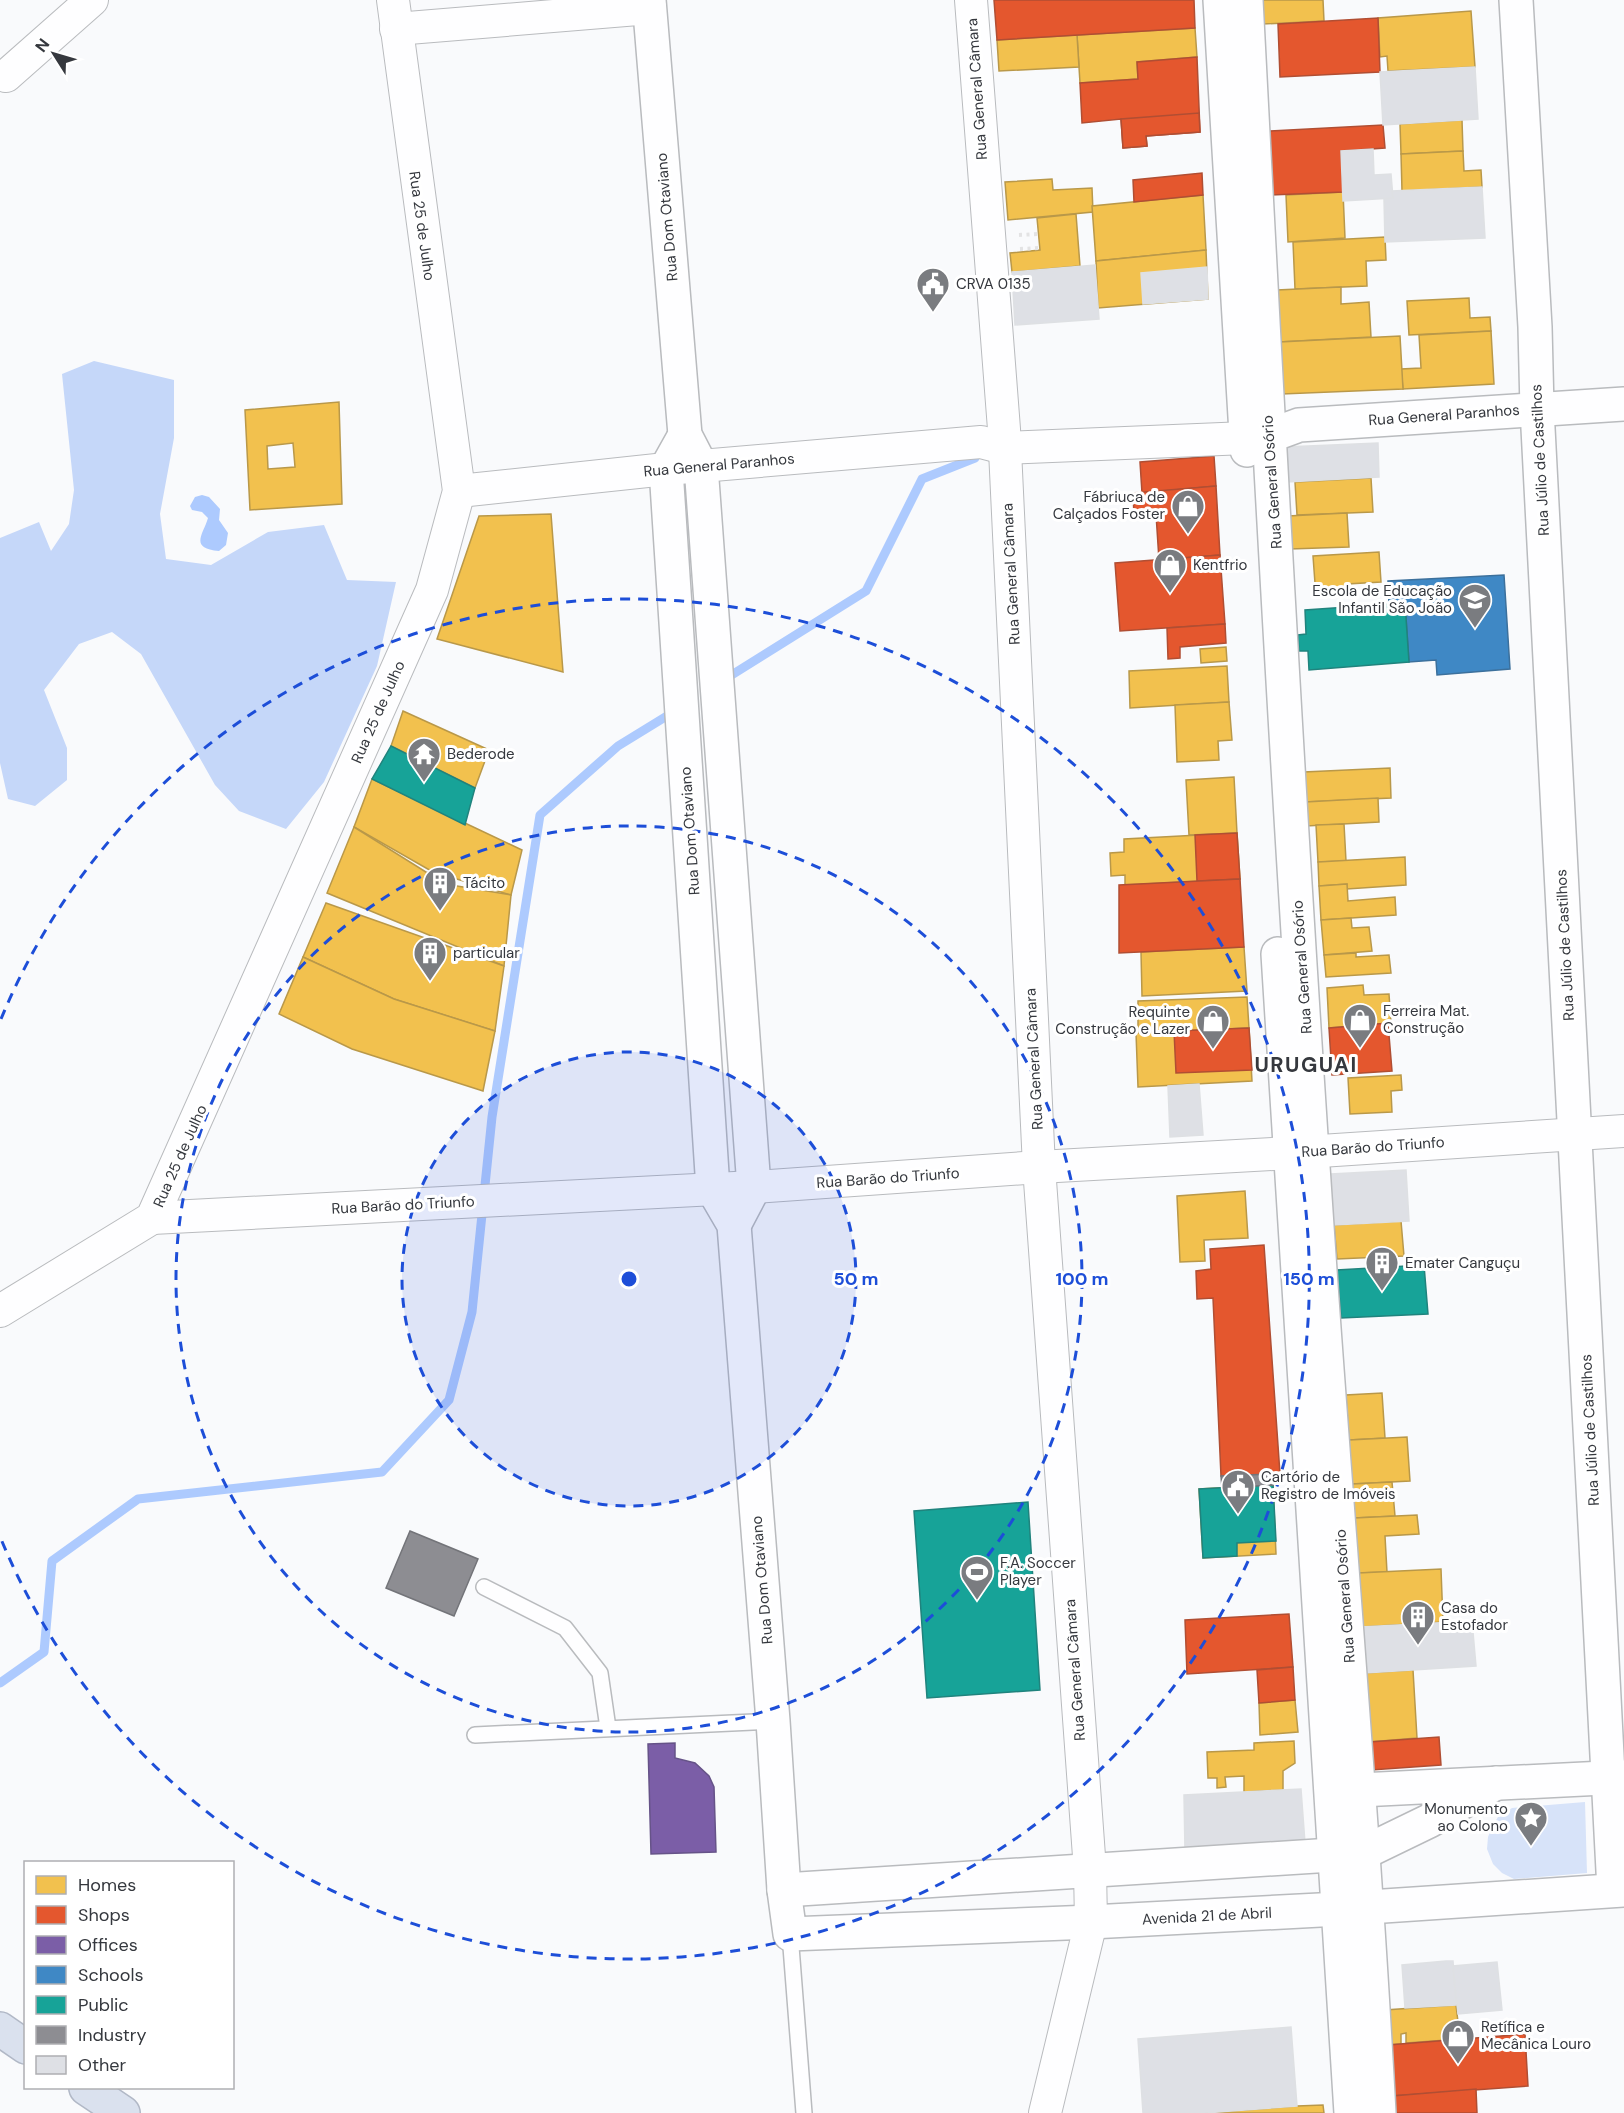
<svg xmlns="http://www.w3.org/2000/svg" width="1624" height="2113" font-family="'DM Sans',sans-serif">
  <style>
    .green { fill: #d7e3f9 }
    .forest { fill: #c5d7f9 }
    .water { fill: #adcafe }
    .homes { fill: #f2c14e; stroke: #b99849; stroke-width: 1.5; fill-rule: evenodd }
    .shops { fill: #e4572e; stroke: #b04e33; stroke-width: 1.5 }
    .offices { fill: #7b5ea7; stroke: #665388; stroke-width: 1.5 }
    .schools { fill: #3f88c5; stroke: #3c709c; stroke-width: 1.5 }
    .public { fill: #17a398; stroke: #20837d; stroke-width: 1.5 }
    .industry { fill: #8d8d92; stroke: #737479; stroke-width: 1.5 }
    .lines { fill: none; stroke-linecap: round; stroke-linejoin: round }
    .stream { stroke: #adcafe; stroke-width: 9 }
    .building { fill: #dee0e5; stroke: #dee0e3; stroke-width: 1.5 }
    .lane-casing { stroke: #b9bbbe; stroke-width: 18 }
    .street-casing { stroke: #b9bbbe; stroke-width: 34 }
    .secondary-casing { stroke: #b9bbbe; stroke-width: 36 }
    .highway-casing { stroke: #b1b8c6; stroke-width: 36 }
    .path { stroke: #e3e3e4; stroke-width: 4; stroke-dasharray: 3 4.5; stroke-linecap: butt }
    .lane { stroke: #fefeff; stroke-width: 15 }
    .street { stroke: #fefeff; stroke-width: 32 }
    .secondary { stroke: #fefeff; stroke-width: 33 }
    .highway { stroke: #dae1ee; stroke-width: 33 }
    .ring { fill: none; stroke: #1d4ed8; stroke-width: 3; stroke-dasharray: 10 8 }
    .labels { text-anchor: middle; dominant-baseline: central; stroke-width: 6; stroke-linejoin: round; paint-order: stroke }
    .street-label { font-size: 15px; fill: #35383e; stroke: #fff }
    .poi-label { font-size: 15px; fill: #35383e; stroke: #fff; text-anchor: start }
    .district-label { font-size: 21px; font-weight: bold; letter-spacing: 1.5px; fill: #35383e; stroke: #fff }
    .centre { fill: #1d4ed8; stroke: #fff; stroke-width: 3 }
    .ring-label { font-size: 18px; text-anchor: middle; font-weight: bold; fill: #1d4ed8; stroke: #fff; stroke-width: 6; stroke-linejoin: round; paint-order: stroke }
  </style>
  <rect width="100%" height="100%" fill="#f9fafc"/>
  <!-- green -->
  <path class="green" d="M1585,1802L1587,1873L1514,1879L1502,1873L1493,1864L1487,1849L1488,1837L1492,1827L1498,1817L1512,1808Z"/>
  <!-- forest -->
  <path class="forest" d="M94,361L174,380V438L160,514L166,559L211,565L268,532L324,525L347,580L396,582L377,666L324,782L286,829L239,811L215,785L141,654L112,632L79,644L44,690L67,748V780L35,806L8,799L0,763V538L39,522L51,551L69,524L74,490L62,374Z"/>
  <!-- water -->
  <path class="water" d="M202,495L209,497L220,509L219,520L228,533L226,545L219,551C189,548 203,535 208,518L202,512L192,510L190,506L195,497Z"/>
  <!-- homes -->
  <g class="homes">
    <path d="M1262,0H1323L1324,21L1263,24Z"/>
    <path d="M1471,11L1475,67L1388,71L1387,56L1380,57L1378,18Z"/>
    <path d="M1195,28L1197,57L1137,62L1138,79L1080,83L1077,35Z"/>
    <path d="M1077,35L1079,67L999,71L997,40Z"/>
    <path d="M1462,120L1463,151L1401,154L1400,124Z"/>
    <path d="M1463,151L1464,171L1481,170L1482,187L1402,191L1401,154Z"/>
    <path d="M1052,179L1053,190L1092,188L1093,212L1008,220L1005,182Z"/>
    <path d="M1343,192L1345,238L1288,242L1286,195Z"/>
    <path d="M1203,195L1206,250L1096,261L1092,206Z"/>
    <path d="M1076,214L1080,266L1012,272L1010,253L1040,250L1037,218Z"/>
    <path d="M1385,237L1386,260L1366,261L1367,286L1295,289L1293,242Z"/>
    <path d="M1206,250L1208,299L1098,308L1096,261Z"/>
    <path d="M1341,287V304L1369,302L1371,337L1279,342L1277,290Z"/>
    <path d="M1469,298L1470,318L1490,317L1491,331L1409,335L1407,301Z"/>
    <path d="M1491,331L1494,384L1403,389L1401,369L1421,368L1419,335Z"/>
    <path d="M1400,336L1403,389L1282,394L1279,342Z"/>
    <path d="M339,402L342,504L250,510L245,410ZM293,443L295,467L268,469L267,446Z"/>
    <path d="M1371,478L1373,512L1297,515L1295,482Z"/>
    <path d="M1347,513L1349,547L1290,549L1288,516Z"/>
    <path d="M551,514L563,672L437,639L479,516Z"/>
    <path d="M1379,552L1381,582L1347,584V595L1316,597L1313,556Z"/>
    <path d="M1226,647L1227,661L1201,663L1200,649Z"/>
    <path d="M1227,666L1229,702L1130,708L1129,671Z"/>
    <path d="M1229,702L1232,740L1218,741L1219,760L1177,762L1175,705Z"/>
    <path d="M403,711L489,750L475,788L391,746Z"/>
    <path d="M1390,768L1391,798L1305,802L1304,772Z"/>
    <path d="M1234,777L1237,833L1189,835L1186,780Z"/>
    <path d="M372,779L522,850L511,895L433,872L354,827Z"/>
    <path d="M1378,798L1379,822L1306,826L1305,802Z"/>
    <path d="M1344,824L1346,861L1318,862L1316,825Z"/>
    <path d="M354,827L445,884L511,895L504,966L327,893Z"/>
    <path d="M1237,833L1240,879L1125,885V875L1111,876L1110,853L1124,852V839Z"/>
    <path d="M1405,857L1406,885L1347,889V884L1319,886L1318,862Z"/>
    <path d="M1347,884L1348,901L1395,897L1396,915L1321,920L1319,886Z"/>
    <path d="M326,903L504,966L495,1031L394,999L303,957Z"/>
    <path d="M1351,918L1352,928L1369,927L1372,951L1324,955L1321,920Z"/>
    <path d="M1244,947L1247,991L1142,996L1141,952Z"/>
    <path d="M1356,953V957L1389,955L1391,973L1326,977L1324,955Z"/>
    <path d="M303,957L394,999L495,1031L483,1091L352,1049L279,1014Z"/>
    <path d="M1363,985L1364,995L1389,994L1391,1023L1329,1028L1327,988Z"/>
    <path d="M1247,997L1249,1028L1138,1033V1001Z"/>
    <path d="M1249,1028L1252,1081L1138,1087L1136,1033Z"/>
    <path d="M1401,1075L1402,1090L1391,1091L1392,1112L1350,1114L1348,1078Z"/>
    <path d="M1245,1191L1248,1238L1204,1240L1205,1261L1180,1262L1177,1196Z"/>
    <path d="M1401,1221L1404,1256L1337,1259L1334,1225Z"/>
    <path d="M1382,1393L1385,1438L1349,1440L1346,1395Z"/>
    <path d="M1407,1437L1410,1481L1352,1484L1349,1440Z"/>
    <path d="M1392,1482L1395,1516L1354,1518L1352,1484Z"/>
    <path d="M1273,1485L1276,1554L1203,1558L1199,1489Z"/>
    <path d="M1417,1515L1419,1534L1385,1536L1387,1572L1358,1573L1354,1518Z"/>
    <path d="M1441,1569L1443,1622L1361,1627L1358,1573Z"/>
    <path d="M1413,1670L1417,1738L1369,1742L1365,1673Z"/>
    <path d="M1295,1700L1298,1732L1260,1735L1259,1703Z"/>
    <path d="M1294,1741L1295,1763L1283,1771V1790L1244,1792V1776L1225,1777L1226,1787L1217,1788V1778H1208L1207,1752L1254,1750V1743Z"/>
    <path d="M1456,2005L1460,2039L1406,2043V2033L1401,2034V2044L1388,2045L1385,2010Z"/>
    <path d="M1323,2105L1324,2113H1205L1297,2106Z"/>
  </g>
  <!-- shops -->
  <g class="shops">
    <path d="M994,0H1194L1195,28L997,40Z"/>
    <path d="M1378,18L1380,72L1280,77L1278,24Z"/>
    <path d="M1197,57L1200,132L1146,136L1147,146L1123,148L1121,119L1082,123L1080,83L1138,79L1137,62Z"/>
    <path d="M1199,113L1200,132L1146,136L1147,146L1123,148L1121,119Z"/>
    <path d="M1383,125L1385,148L1341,151L1343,192L1271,195L1268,131Z"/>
    <path d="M1202,173L1203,195L1134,202L1133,180Z"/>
    <path d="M1214,456L1216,486L1142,493L1140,462Z"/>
    <path d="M1216,486L1220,555L1159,560L1156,514L1134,515L1133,493Z"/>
    <path d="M1220,555L1225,624L1120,631L1115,563Z"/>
    <path d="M1225,624L1226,643L1180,647V658L1168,659L1167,628Z"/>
    <path d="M1237,833L1240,879L1197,881L1195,835Z"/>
    <path d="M1240,879L1244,947L1119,953V885Z"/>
    <path d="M1388,1023L1392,1071L1332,1075L1329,1028Z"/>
    <path d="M1249,1028L1252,1070L1176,1073L1174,1031Z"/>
    <path d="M1264,1245L1280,1474L1221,1476L1213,1298L1197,1299L1196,1271L1211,1269L1210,1249Z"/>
    <path d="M1289,1614L1293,1667L1187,1674L1185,1620Z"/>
    <path d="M1293,1667L1295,1700L1259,1703L1257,1670Z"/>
    <path d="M1439,1737L1441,1765L1371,1770L1369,1742Z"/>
    <path d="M1525,2034L1528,2086L1392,2096L1388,2045Z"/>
    <path d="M1476,2089L1477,2113H1393L1392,2096Z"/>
  </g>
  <!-- offices -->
  <path class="offices" d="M675,1743V1758L695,1763L709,1776L714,1787L716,1852L651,1854L648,1744Z"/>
  <!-- schools -->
  <path class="schools" d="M1504,575L1510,669L1437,675L1436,660L1409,662L1405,603L1389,604L1388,581Z"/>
  <!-- public -->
  <g class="public">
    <path d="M1405,603L1409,662L1309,670L1308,651H1299L1298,635L1306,634L1305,610Z"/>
    <path d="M391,746L475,788L465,825L372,779Z"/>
    <path d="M1424,1265L1428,1314L1341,1318L1337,1270Z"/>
    <path d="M1273,1485L1276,1541L1237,1543V1556L1203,1558L1199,1489Z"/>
    <path d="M1028,1502L1040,1690L927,1698L914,1511Z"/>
  </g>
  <!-- industry -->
  <g class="industry">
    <path d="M1273,1474V1485L1222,1488L1221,1476Z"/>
    <path d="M410,1531L478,1559L454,1616L386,1588Z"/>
  </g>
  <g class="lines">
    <!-- stream -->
    <g class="stream">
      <path d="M722,681L866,591L922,479L975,458"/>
      <path d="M0,1683L44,1652L52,1561L138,1499L382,1472L449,1400L472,1312L492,1117L540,815L618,746L675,711"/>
    </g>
  </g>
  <!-- building -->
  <g class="building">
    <path d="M1475,67L1478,119L1383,125L1380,72Z"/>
    <path d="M1373,149L1374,175L1391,174L1393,198L1343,201L1341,151Z"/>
    <path d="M1482,187L1485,238L1385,242L1384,199L1393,198L1392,191Z"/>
    <path d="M1095,265L1099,319L1015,325L1012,272Z"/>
    <path d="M1207,267L1208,299L1143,304L1141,273Z"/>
    <path d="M1378,443L1379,477L1287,482L1285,447Z"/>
    <path d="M1199,1084L1203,1135L1170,1137L1168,1086Z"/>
    <path d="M1406,1170L1409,1221L1334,1225L1331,1174Z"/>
    <path d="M1472,1621L1476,1666L1365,1673L1361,1627Z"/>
    <path d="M1301,1789L1305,1843L1185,1851L1184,1795Z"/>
    <path d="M1446,1961H1453L1456,2005L1405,2008L1402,1965Z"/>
    <path d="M1497,1962L1502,2010L1458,2014L1453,1966Z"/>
    <path d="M1291,2027L1297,2106L1205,2113H1143L1138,2039Z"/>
  </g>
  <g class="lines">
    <!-- lane casing -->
    <g class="lane-casing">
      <g id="lane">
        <path d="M484,1587L565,1628L600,1673L608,1728"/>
        <path d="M475,1735L773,1721"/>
        <path d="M790,1934L804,2113"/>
      </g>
    </g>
    <!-- street casing -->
    <g class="street-casing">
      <g id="street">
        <path d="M971,0L1004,429L1039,1167L1090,1870L1091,1922L1045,2113"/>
        <path d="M396,29L650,8"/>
        <path d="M6,76L92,0"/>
        <path d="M459,491L666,469L981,442L1004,448L1246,438"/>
        <path d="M152,1218L754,1187L1039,1167L1290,1153L1624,1131"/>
        <path d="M0,1311L152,1218L432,590L459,491L393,0"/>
      </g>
    </g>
    <!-- secondary casing -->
    <g class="secondary-casing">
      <g id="secondary">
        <path d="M649,0L685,435L701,466L754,1187L734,1225"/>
        <path d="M1220,0L1247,450"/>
        <path d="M1246,0C1269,443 1293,885 1324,1328C1343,1589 1365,1851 1379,2113"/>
        <path d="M1516,0L1535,327L1537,409L1614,1890"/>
        <path d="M685,435L666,469L713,1189L734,1225L773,1721L784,1890L790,1934L1091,1922L1339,1909L1624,1890"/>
        <path d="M1248,438L1269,436L1299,425L1624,404"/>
        <path d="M1278,954L1351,2113"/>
        <path d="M1360,1790L1624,1777"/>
        <path d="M784,1890L1363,1853L1429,1821L1496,1783"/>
      </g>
    </g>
    <!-- highway casing -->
    <g class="highway-casing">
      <g id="highway">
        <path d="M0,2029L26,2047"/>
        <path d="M86,2088L123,2113"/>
      </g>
    </g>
    <!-- path -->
    <g class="path">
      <path d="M1019,235L1039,234"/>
      <path d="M1020,249L1040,248"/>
    </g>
    <!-- lane -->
    <use href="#lane" class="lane"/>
    <!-- street -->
    <use href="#street" class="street"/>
    <!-- secondary -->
    <use href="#secondary" class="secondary"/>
    <!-- highway -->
    <use href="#highway" class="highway"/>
  </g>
  <!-- distance rings -->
  <circle cx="629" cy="1279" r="227" fill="#1d4ed8" fill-opacity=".12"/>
  <g class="ring">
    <circle cx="629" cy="1279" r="227"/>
    <circle cx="629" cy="1279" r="453"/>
    <path d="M1 1019A680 680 0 1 1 1 1539"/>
  </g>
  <!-- icons -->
  <defs>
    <g id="civic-pin" transform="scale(1.725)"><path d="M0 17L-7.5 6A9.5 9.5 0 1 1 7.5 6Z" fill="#7a7c80" stroke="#fff"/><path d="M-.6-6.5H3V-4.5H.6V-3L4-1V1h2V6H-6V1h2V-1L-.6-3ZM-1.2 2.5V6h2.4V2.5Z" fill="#fff"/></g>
    <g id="shop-pin" transform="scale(1.725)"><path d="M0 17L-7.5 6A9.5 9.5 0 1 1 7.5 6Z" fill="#7a7c80" stroke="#fff"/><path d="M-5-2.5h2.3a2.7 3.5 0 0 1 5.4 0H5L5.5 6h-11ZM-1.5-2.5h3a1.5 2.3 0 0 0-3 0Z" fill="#fff"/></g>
    <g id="school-pin" transform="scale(1.725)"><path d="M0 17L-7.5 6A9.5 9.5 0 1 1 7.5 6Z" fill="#7a7c80" stroke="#fff"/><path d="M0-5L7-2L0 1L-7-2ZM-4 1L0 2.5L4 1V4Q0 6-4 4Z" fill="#fff"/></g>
    <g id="temple-pin" transform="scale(1.725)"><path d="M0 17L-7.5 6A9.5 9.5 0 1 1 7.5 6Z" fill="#7a7c80" stroke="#fff"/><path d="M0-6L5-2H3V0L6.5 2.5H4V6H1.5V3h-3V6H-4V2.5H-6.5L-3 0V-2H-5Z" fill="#fff"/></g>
    <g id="building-pin" transform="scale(1.725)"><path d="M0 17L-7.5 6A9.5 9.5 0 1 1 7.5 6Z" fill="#7a7c80" stroke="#fff"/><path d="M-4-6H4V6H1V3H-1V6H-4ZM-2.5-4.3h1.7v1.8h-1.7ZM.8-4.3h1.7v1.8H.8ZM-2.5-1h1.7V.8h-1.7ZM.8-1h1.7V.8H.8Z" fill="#fff"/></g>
    <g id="stadium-pin" transform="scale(1.725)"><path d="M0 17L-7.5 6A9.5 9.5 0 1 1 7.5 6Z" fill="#7a7c80" stroke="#fff"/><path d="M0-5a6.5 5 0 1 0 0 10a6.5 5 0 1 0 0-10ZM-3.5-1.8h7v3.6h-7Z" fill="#fff"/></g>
    <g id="sight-pin" transform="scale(1.725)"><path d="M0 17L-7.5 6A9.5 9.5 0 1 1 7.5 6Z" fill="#7a7c80" stroke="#fff"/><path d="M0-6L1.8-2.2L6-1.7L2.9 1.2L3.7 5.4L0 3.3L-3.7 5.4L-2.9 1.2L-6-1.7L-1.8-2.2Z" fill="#fff"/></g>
  </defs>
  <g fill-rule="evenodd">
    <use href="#civic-pin" x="933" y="284"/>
    <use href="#shop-pin" x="1188" y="506"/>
    <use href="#shop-pin" x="1170" y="565"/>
    <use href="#school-pin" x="1475" y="600"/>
    <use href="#temple-pin" x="424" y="754"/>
    <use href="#building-pin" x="440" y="883"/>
    <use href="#building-pin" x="430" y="953"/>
    <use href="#shop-pin" x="1360" y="1020"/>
    <use href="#shop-pin" x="1213" y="1021"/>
    <use href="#building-pin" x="1382" y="1263"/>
    <use href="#civic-pin" x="1238" y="1486"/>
    <use href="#stadium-pin" x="977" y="1572"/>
    <use href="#building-pin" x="1418" y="1617"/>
    <use href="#sight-pin" x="1531" y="1818"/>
    <use href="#shop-pin" x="1458" y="2036"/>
  </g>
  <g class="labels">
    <!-- street labels -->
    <g class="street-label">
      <text transform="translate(977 89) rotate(-94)">Rua General Câmara</text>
      <text transform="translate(667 217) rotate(-95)">Rua Dom Otaviano</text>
      <text transform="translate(422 226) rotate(82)">Rua 25 de Julho</text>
      <text transform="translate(1444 415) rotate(-4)">Rua General Paranhos</text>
      <text transform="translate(1540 460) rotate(-93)">Rua Júlio de Castilhos</text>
      <text transform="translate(719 465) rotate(-5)">Rua General Paranhos</text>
      <text transform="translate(1272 482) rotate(-94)">Rua General Osório</text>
      <text transform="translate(1011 574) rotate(-93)">Rua General Câmara</text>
      <text transform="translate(378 712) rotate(-66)">Rua 25 de Julho</text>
      <text transform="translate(690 831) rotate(-94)">Rua Dom Otaviano</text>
      <text transform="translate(1565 945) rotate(-93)">Rua Júlio de Castilhos</text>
      <text transform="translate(1302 967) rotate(-94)">Rua General Osório</text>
      <text transform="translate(1034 1059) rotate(-93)">Rua General Câmara</text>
      <text transform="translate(1373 1147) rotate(-4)">Rua Barão do Triunfo</text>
      <text transform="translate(180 1156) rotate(-66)">Rua 25 de Julho</text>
      <text transform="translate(888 1178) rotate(-4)">Rua Barão do Triunfo</text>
      <text transform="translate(403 1205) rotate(-3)">Rua Barão do Triunfo</text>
      <text transform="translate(1590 1430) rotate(-93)">Rua Júlio de Castilhos</text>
      <text transform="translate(762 1580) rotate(-95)">Rua Dom Otaviano</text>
      <text transform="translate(1345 1596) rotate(-94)">Rua General Osório</text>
      <text transform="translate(1075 1670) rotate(-94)">Rua General Câmara</text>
      <text transform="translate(1207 1916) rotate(-3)">Avenida 21 de Abril</text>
    </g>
    <!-- poi labels -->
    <g class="poi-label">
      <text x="956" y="284">CRVA 0135</text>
      <text x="1165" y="497" text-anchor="end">Fábriuca de<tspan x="1165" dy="17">Calçados Foster</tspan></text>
      <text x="1193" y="565">Kentfrio</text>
      <text x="1452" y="591" text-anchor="end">Escola de Educação<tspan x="1452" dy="17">Infantil São João</tspan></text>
      <text x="447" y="754">Bederode</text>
      <text x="463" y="883">Tácito</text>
      <text x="453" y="953">particular</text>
      <text x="1383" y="1011">Ferreira Mat.<tspan x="1383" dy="17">Construção</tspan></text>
      <text x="1190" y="1012" text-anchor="end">Requinte<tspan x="1190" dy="17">Construção e Lazer</tspan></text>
      <text x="1405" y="1263">Emater Canguçu</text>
      <text x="1261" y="1477">Cartório de<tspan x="1261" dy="17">Registro de Imóveis</tspan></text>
      <text x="1000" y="1563">F.A. Soccer<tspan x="1000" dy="17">Player</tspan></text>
      <text x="1441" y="1608">Casa do<tspan x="1441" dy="17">Estofador</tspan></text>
      <text x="1508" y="1809" text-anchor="end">Monumento<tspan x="1508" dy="17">ao Colono</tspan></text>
      <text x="1481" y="2027">Retífica e<tspan x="1481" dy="17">Mecânica Louro</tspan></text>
    </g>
    <!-- district labels -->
    <g class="district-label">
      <text x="1306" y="1065">URUGUAI</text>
    </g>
  </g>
  <circle cx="629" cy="1279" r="9" class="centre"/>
  <g class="ring-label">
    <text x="856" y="1285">50 m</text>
    <text x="1082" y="1285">100 m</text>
    <text x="1309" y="1285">150 m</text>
  </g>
  <!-- legend -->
  <rect x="24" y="1861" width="210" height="228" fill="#ffffff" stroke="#aeafb2" stroke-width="1.5"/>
  <rect x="36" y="1876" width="30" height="18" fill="#f2c14e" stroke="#aeafb2" stroke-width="1.5"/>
  <text x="78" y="1891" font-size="18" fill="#35383e">Homes</text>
  <rect x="36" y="1906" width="30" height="18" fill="#e4572e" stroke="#aeafb2" stroke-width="1.5"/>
  <text x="78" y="1921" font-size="18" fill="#35383e">Shops</text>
  <rect x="36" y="1936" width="30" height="18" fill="#7b5ea7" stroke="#aeafb2" stroke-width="1.5"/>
  <text x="78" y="1951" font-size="18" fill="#35383e">Offices</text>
  <rect x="36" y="1966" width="30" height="18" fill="#3f88c5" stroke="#aeafb2" stroke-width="1.5"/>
  <text x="78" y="1981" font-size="18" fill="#35383e">Schools</text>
  <rect x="36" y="1996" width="30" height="18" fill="#17a398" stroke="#aeafb2" stroke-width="1.5"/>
  <text x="78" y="2011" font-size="18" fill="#35383e">Public</text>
  <rect x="36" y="2026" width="30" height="18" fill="#8d8d92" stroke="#aeafb2" stroke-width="1.5"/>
  <text x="78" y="2041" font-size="18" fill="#35383e">Industry</text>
  <rect x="36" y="2056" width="30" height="18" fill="#dee0e5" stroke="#aeafb2" stroke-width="1.5"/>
  <text x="78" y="2071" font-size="18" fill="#35383e">Other</text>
  <!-- north arrow -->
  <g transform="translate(54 54) rotate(307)" stroke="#ffffff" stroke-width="4.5" paint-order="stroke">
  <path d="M0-4.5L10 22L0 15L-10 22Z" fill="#35383e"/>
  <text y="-9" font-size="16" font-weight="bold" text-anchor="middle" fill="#35383e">N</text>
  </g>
</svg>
